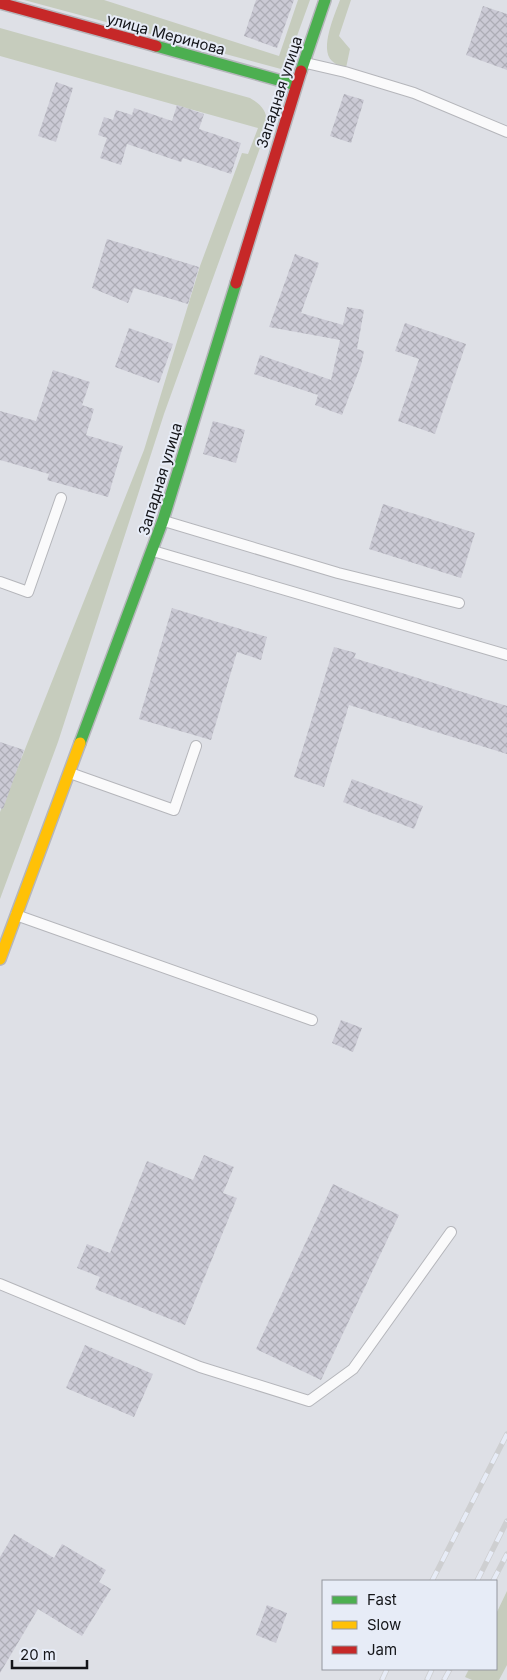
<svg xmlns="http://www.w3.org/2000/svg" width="507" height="1680" font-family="Inter,sans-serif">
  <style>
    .grass { fill: #c6ccbd }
    .building { fill: url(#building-cross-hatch) }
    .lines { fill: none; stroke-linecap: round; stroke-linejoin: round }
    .lane-casing { stroke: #b5b6bb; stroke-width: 12 }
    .fast-casing { stroke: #b5b6bb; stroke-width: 14 }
    .slow-casing { stroke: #b5b6bb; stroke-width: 14 }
    .jam-casing { stroke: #b5b6bb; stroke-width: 14 }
    .lane { stroke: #fafafb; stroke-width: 10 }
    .fast { stroke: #4caf50; stroke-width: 11 }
    .slow { stroke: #ffc107; stroke-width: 11 }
    .jam { stroke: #c62828; stroke-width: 11 }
    .rail-casing { stroke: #cecfd1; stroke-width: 5.5 }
    .rail { stroke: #e7ecf7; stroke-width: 4; stroke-dasharray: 11; stroke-linecap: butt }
    .labels { text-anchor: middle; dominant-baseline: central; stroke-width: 4; stroke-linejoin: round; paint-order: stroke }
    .street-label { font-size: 15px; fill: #141519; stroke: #e7ecf7 }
  </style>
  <defs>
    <pattern id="building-cross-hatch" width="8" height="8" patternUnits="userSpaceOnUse" patternTransform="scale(1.25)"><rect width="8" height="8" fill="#cbcad5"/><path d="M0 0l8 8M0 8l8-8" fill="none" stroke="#adadb6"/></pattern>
  </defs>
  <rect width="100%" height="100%" fill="#dee0e6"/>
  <!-- grass -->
  <g class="grass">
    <path d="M24,0H104L279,56L298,0H310L288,61L281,69Z"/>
    <path d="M340,0H351L339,36L350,49L346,68C341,66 336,65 332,61C319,49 335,14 340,0Z"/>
    <path d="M0,28L250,98C266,107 269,116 265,134L164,414L58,742L0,899V812L144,450L200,266L242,153L248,154L258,128L0,56Z"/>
    <path d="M507,1591V1665L499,1680H472L465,1677L469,1669H496V1614Z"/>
  </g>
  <!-- building -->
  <g class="building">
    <path d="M256,0H294L277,48L244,36Z"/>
    <path d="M483,6L507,14V70L466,55Z"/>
    <path d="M56,82L73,88L56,142L38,136Z"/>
    <path d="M344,94L364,100L351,143L330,136Z"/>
    <path d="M177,105L204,114L199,129L241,143L231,174L183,158L181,162L127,144L121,165L100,158L107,138L98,135L104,117L113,120L116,110L132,115L134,108L172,121Z"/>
    <path d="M107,239L199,267L188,304L134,288L128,303L92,288Z"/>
    <path d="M295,254L319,263L301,313L343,325L347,307L364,310L357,349L364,351L361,365L342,415L315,405L318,395L254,374L260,355L331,380L340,340L269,327Z"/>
    <path d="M405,323L466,344L435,434L398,421L419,359L395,351Z"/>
    <path d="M129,328L173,344L159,383L115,367Z"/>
    <path d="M53,370L90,382L82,405L94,409L86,435L123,446L108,497L47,480L49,474L0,460V411L36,421Z"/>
    <path d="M213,421L245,430L236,463L203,454Z"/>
    <path d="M383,504L475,533L461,578L369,549Z"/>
    <path d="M172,608L267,637L261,660L237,652L211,740L139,719Z"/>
    <path d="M334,647L356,653L354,658L507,706V754L349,705L324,787L294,777Z"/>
    <path d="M0,742L24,750L3,809L0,808Z"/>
    <path d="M352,779L423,806L414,829L343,802Z"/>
    <path d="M341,1020L362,1028L353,1052L332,1043Z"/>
    <path d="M204,1155L234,1167L223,1193L237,1198L185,1325L95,1289L100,1277L77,1268L87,1244L110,1253L147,1161L193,1180Z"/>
    <path d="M333,1184L399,1215L321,1380L256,1349Z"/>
    <path d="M85,1345L153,1374L134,1417L66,1388Z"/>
    <path d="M14,1534L54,1558L62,1544L106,1570L99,1582L111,1589L82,1636L38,1609L0,1673V1557Z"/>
    <path d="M267,1605L287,1613L276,1643L256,1635Z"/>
  </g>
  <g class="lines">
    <!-- lane casing -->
    <g class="lane-casing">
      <g id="lane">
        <path d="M306,63L345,72L414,93L507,132"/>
        <path d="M164,521L338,573L459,603"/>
        <path d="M153,551L507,655"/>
        <path d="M0,582L28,592L61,498"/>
        <path d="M70,773L174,810L196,746"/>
        <path d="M16,915L312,1020"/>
        <path d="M0,1284L200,1367L309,1401L353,1369L451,1232"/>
      </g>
    </g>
    <!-- fast casing -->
    <g class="fast-casing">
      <g id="fast">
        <path d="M156,46L296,85"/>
        <path d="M301,71L325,0"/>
        <path d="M80,743L163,520L236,283"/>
      </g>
    </g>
    <!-- slow casing -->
    <g class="slow-casing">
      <path id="slow" d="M0,959L80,743"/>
    </g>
    <!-- jam casing -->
    <g class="jam-casing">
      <g id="jam">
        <path d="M0,3L156,46"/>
        <path d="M236,283L301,71"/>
      </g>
    </g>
    <!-- lane -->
    <use href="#lane" class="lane"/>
    <!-- fast -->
    <use href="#fast" class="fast"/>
    <!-- slow -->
    <use href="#slow" class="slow"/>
    <!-- jam -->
    <use href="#jam" class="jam"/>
    <!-- rail casing -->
    <g class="rail-casing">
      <g id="rail">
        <path d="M432,1581L507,1434"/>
        <path d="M477,1581L507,1521"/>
        <path d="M493,1581L507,1554"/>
        <path d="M382,1680L387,1669"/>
        <path d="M427,1680L432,1669"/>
        <path d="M444,1680L450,1669"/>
      </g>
    </g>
    <!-- rail -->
    <use href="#rail" class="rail"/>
  </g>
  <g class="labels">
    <!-- street labels -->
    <g class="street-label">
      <text transform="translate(166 34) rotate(15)">улица Меринова</text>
      <text transform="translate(279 92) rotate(-72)">Западная улица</text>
      <text transform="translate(160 479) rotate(-73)">Западная улица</text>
    </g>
  </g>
  <!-- legend -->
  <rect x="322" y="1580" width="175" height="90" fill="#e7ecf7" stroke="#93969e"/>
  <rect x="332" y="1596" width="25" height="8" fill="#4caf50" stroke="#93969e"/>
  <text x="367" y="1605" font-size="15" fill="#141519">Fast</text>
  <rect x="332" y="1621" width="25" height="8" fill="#ffc107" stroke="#93969e"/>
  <text x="367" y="1630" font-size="15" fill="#141519">Slow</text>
  <rect x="332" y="1646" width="25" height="8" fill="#c62828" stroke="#93969e"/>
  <text x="367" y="1655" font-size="15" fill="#141519">Jam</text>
  <!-- scale -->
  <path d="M12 1660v8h75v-8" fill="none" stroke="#141519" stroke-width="2.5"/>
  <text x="20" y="1660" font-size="15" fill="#141519" stroke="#e7ecf7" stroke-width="4" paint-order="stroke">20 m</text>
</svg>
